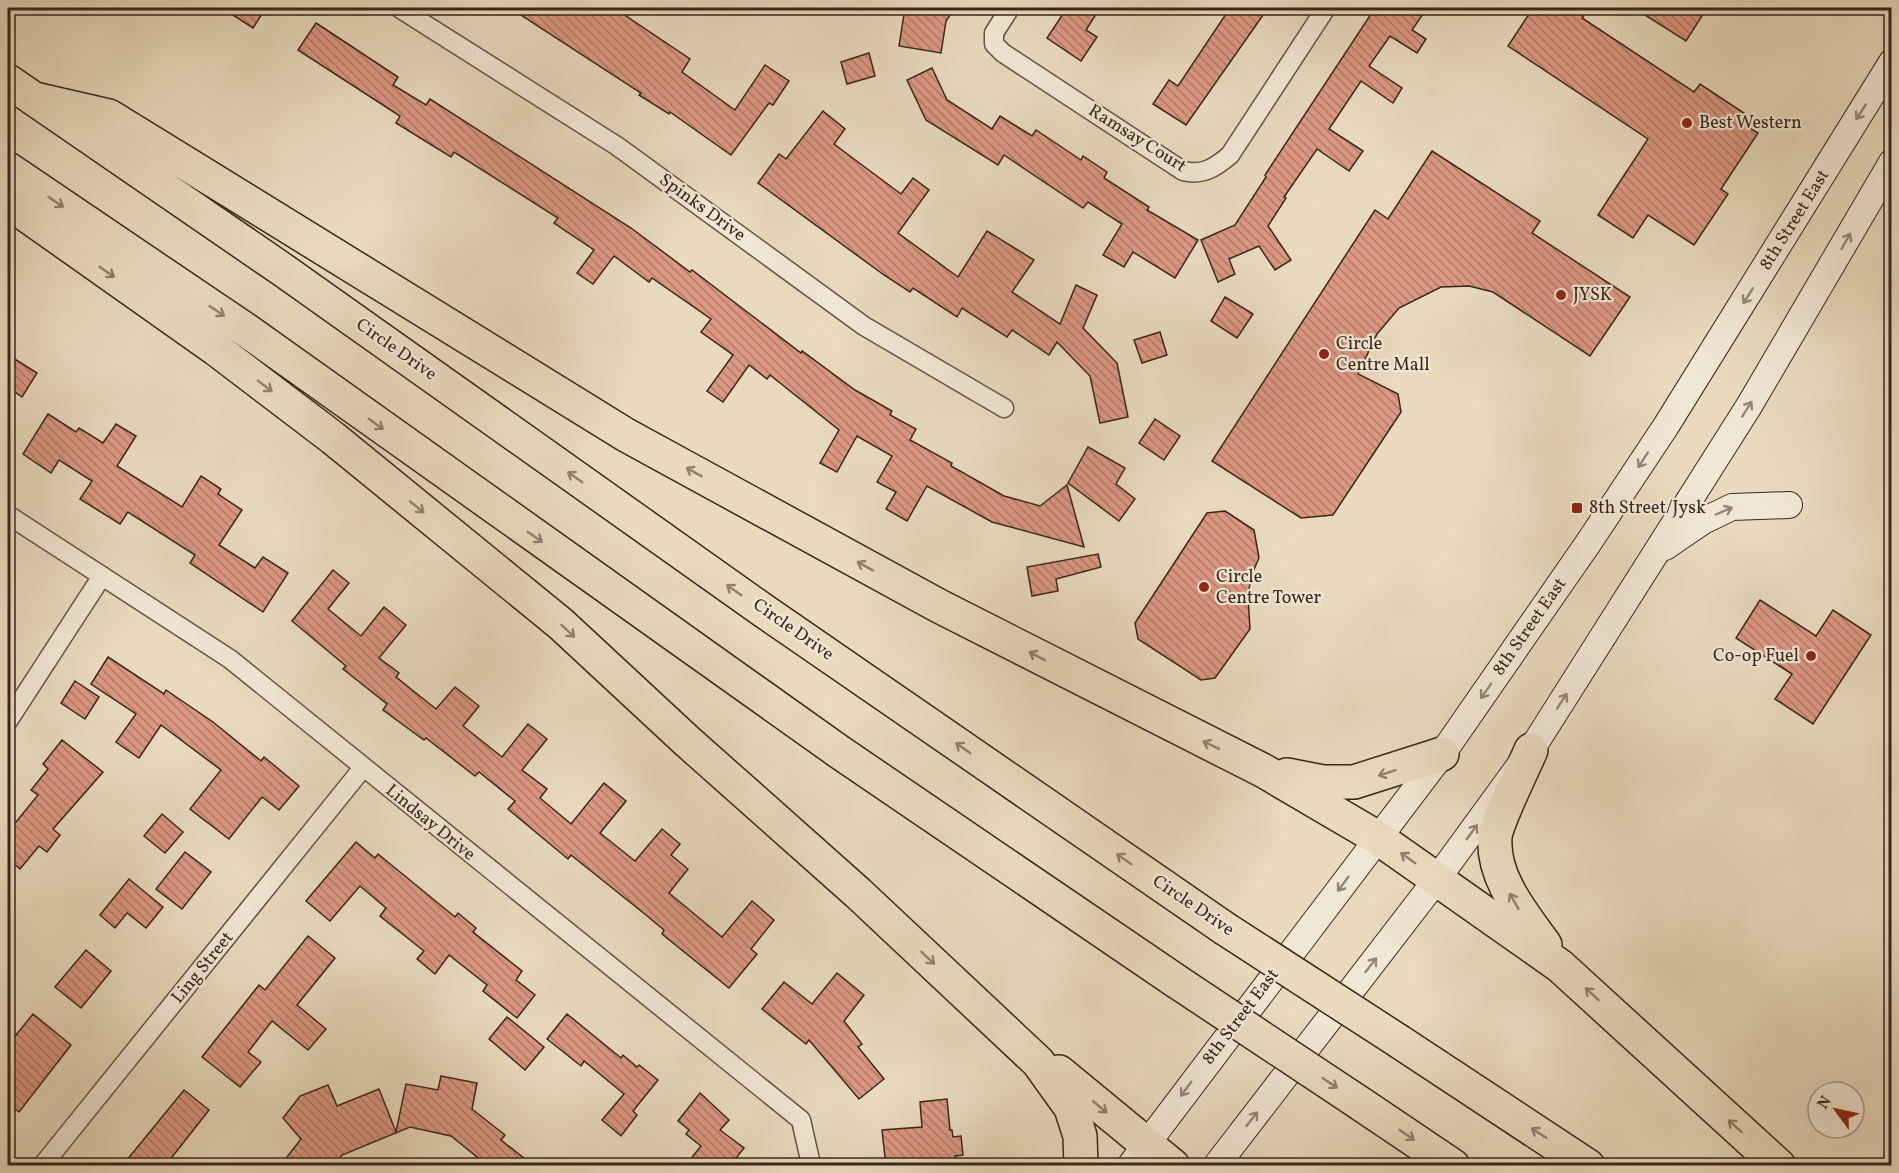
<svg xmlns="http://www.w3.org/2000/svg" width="1899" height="1173" font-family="Vollkorn,serif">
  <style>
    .building { fill: url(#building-back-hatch); stroke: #38261b; stroke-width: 1.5 }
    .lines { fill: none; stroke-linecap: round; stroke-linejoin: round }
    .street-casing { stroke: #645344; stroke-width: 21 }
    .secondary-casing { stroke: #38261b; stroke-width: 28 }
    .highway-casing { stroke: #38261b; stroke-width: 36 }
    .street { stroke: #f1e7d5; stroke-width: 18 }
    .secondary { stroke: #f1e7d5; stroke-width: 26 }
    .highway { stroke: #e9dabe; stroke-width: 33 }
    .highway-bridge-casing { stroke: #38261b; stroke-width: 36; stroke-linecap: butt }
    .highway-bridge { stroke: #e9dabe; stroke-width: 33 }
    .oneway { stroke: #948678 }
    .oneway2 { stroke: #90806c }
    .poi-dot { fill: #8f2418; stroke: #f1e7d5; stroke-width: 2 }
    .labels { text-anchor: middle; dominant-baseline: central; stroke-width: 4.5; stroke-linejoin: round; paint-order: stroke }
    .poi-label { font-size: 18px; fill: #38261b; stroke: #f1e7d5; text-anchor: start }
    .street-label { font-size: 18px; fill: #38261b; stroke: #f1e7d5 }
  </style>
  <defs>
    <pattern id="building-back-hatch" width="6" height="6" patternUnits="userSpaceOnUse" patternTransform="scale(1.5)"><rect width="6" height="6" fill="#dc9782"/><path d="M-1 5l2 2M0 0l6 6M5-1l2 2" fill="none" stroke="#b37b6a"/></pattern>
  </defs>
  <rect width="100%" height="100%" fill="#e9dabe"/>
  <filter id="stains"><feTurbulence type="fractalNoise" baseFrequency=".00333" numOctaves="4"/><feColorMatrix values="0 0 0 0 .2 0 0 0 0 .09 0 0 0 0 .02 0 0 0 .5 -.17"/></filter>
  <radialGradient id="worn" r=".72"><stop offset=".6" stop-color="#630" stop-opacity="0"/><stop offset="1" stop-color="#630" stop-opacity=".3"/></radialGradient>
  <!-- building -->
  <g class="building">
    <path d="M222,8H266L253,28Z"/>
    <path d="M510,8H614L690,59L682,72L735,110L765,65L789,81L773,105L769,103L731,155L670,112L669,114L639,95L641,93Z"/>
    <path d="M905,8H955L946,21L941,53L899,46Z"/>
    <path d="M1067,8H1100L1086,30L1097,37L1081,61L1047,38Z"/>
    <path d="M1230,8H1268L1186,125L1153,104L1169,80L1178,86Z"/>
    <path d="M1375,8H1427L1412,30L1426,39L1417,53L1390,36L1369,66L1402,88L1393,103L1361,81L1329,129L1363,151L1349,171L1317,149L1284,197L1286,198L1268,226L1291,260L1275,270L1259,246L1229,259L1235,274L1218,282L1201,240L1235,225L1266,177L1265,175Z"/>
    <path d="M1533,8H1589L1582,18L1694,92L1700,84L1753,119L1748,127L1758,133L1721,189L1728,194L1694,245L1648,215L1633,238L1598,215L1648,139L1508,46Z"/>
    <path d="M1634,8H1707L1686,41Z"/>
    <path d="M316,23L398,77L393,85L426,105L430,99L631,228L690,272L692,270L801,353L802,351L855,390L892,411L890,415L916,429L910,440L952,463L951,466L1004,496L1040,506L1067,485L1084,547L992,522L927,486L907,521L886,509L896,492L877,482L892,456L857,436L837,472L820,463L839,430L770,375L767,379L749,365L723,402L707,391L733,355L701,332L711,319L652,278L649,282L614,256L593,284L577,273L594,250L554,223L558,218L454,152L451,157L396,123L400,116L298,50Z"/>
    <path d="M869,53L875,76L847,84L841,62Z"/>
    <path d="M932,68L947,100L992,129L1000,116L1032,136L1036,130L1081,160L1083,156L1107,172L1104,178L1149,207L1147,210L1198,240L1175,278L1133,252L1124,267L1103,255L1122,224L1088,202L1083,208L1004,155L998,165L926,120L907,80Z"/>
    <path d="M823,111L845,129L834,144L854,159L901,194L913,178L929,190L898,233L958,277L987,231L1034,260L1012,292L1060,324L1076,285L1097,295L1083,328L1117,363L1128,417L1100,423L1090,376L1057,342L1049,355L1012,330L1007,337L962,308L957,317L913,288L910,292L884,275L758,183L779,154L786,159Z"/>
    <path d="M1432,151L1540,221L1532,233L1630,297L1590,356L1493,292L1469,286L1441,287L1399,308L1377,334L1358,374L1398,394L1401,412L1333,515L1301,518L1212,461L1375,210L1388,219Z"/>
    <path d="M1225,297L1253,314L1237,338L1211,321Z"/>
    <path d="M1160,332L1167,355L1142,363L1134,340Z"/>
    <path d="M13,358L37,373L22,397L8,387V368Z"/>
    <path d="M48,414L76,432L79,428L103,443L116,424L136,436L117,466L182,507L201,476L221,489L218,494L242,510L219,545L255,568L263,557L288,573L263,612L190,563L195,555L128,512L120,524L80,499L92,481L59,460L51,473L23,454Z"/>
    <path d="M1155,419L1180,436L1164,460L1139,443Z"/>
    <path d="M1088,447L1125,468L1116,484L1135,499L1119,521L1068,483Z"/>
    <path d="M1225,511L1254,530L1259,558L1251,576L1248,597L1250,629L1215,678L1201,680L1138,639L1135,623L1207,513Z"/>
    <path d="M1098,554L1101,567L1056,579L1058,591L1032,596L1027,567Z"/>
    <path d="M333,570L349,583L328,609L361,636L384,607L406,625L379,658L399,673L396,677L436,709L455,687L479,706L463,726L502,757L528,724L547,739L522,770L547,789L540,798L571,824L604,783L626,801L600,833L635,861L662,829L680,844L671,855L688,869L669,893L722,937L752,901L774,920L751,949L757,954L729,988L662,934L664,930L646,915L571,855L568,859L508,809L515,801L479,772L475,776L426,738L424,740L383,710L387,704L343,669L346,666L292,621Z"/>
    <path d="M1760,600L1816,636L1833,610L1871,635L1813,724L1775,699L1792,674L1736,638Z"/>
    <path d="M108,657L164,694L166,690L213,722L261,761L264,757L299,786L279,810L262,797L229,839L190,809L221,770L161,725L139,758L116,742L136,714L91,684Z"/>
    <path d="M75,681L99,697L85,719L61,703Z"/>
    <path d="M62,740L103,772L53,829L60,835L47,852L39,846L20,869L8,859V832L38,795L31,790L48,769L43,764Z"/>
    <path d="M162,814L183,832L165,853L144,836Z"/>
    <path d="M356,842L375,858L378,854L455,917L458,913L476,928L473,932L522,971L516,980L535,995L517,1018L483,991L487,985L449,955L435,974L417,959L424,951L380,916L386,908L360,886L330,921L306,901Z"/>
    <path d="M185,852L211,872L182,909L156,889Z"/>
    <path d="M129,879L163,907L146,928L127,913L115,928L100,915Z"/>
    <path d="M308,936L335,958L297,1005L326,1029L308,1050L272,1021L248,1052L261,1062L240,1087L202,1057L259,985L265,990Z"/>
    <path d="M86,950L111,971L81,1008L55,987Z"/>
    <path d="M837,973L864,995L844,1021L862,1044L858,1047L884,1079L859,1099L809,1040L806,1044L762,1009L784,982L812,1004Z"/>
    <path d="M33,1014L71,1045L19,1112L8,1103V1045Z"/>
    <path d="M567,1014L621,1058L623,1055L637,1067L639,1065L658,1080L633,1111L637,1115L621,1136L602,1120L624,1094L584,1061L581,1066L547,1039Z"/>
    <path d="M507,1017L544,1047L525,1070L489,1039Z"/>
    <path d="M441,1076L477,1083L472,1109L505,1135L501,1140L534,1166H471L477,1157L451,1136L410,1127L342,1155L334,1166H280L301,1139L283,1118L300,1096L328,1085L337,1106L379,1089L396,1132L406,1084L438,1090Z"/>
    <path d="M184,1090L209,1110L180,1147L165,1166H122Z"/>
    <path d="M700,1093L729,1120L720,1130L744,1148L730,1166H685L701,1146L686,1134L689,1130L678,1121Z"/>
    <path d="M947,1099L950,1130H952L953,1137L961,1136L963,1155L955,1156L956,1164L886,1166L882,1130L922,1127L920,1102Z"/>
  </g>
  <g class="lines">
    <!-- street casing -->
    <g class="street-casing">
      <g id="street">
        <path d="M399,8L617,146L864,326L1004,408"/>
        <path d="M1010,8L994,33V44L1003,53L1183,171C1203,176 1216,167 1230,155L1326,8"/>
        <path d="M8,515L230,659L801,1120L810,1160L805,1166"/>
        <path d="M8,721L102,576"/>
        <path d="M42,1166L362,769"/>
      </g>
    </g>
    <!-- secondary casing -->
    <g class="secondary-casing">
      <g id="secondary">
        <path d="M1665,547L1703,521L1732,507L1789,505"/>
        <path d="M1130,1166L1442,754L1589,542L1666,426L1892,62"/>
        <path d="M1216,1166L1437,879L1531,750L1749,406L1892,162"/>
      </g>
    </g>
    <!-- highway casing -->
    <g class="highway-casing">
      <g id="highway">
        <path d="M8,81L283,270L764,611L1224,928"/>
        <path d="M35,99L109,116L626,435L939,606L1264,771L1378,838L1560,966L1779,1166"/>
        <path d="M8,169L246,330L838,751L1176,981"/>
        <path d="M8,202L216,349L333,438L561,624L687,741L858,893L1038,1062L1071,1108L1080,1136L1081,1166"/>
        <path d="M1531,750C1523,769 1497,821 1495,837C1492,878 1523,914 1545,945"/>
        <path d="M1287,775L1323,782H1354L1442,754"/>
        <path d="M1400,1042L1588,1166"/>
        <path d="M1059,1072L1173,1166"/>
        <path d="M1361,1104L1453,1166"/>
      </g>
    </g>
    <!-- street -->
    <use href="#street" class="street"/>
    <!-- secondary -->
    <use href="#secondary" class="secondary"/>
    <!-- highway -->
    <use href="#highway" class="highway"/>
    <!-- highway-bridge casing -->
    <g class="highway-bridge-casing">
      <g id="highway-bridge">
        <path d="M1224,928L1400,1042"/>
        <path d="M1176,981L1361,1104"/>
      </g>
    </g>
    <!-- highway-bridge -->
    <use href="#highway-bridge" class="highway-bridge"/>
  </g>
  <!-- one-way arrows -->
  <defs><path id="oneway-shaft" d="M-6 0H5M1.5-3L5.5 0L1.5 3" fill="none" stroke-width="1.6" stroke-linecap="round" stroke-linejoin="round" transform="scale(1.5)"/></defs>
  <g class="oneway">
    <use href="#oneway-shaft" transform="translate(1861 112) rotate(122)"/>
    <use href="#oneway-shaft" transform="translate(1846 241) rotate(-60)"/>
    <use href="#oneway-shaft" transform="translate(1748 296) rotate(122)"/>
    <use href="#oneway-shaft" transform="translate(1747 409) rotate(-58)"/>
    <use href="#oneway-shaft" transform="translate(1643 460) rotate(123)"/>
    <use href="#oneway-shaft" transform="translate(1724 511) rotate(-23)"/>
    <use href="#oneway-shaft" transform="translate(1486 691) rotate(125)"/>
    <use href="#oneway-shaft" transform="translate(1562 701) rotate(-57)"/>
    <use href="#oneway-shaft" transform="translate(1472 832) rotate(-54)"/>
    <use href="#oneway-shaft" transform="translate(1343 884) rotate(127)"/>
    <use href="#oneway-shaft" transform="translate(1371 965) rotate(-52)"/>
    <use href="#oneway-shaft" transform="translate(1186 1089) rotate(126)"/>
    <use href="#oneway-shaft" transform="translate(1252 1119) rotate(-52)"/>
  </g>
  <g class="oneway2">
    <use href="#oneway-shaft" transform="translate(56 202) rotate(34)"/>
    <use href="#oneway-shaft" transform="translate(107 272) rotate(35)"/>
    <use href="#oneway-shaft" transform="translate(217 311) rotate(34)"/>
    <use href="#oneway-shaft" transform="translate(265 386) rotate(37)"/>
    <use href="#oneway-shaft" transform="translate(376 424) rotate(36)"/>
    <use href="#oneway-shaft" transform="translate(694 472) rotate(-151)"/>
    <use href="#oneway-shaft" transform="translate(575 477) rotate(-145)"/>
    <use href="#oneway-shaft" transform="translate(417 507) rotate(39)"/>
    <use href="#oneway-shaft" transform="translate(535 537) rotate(35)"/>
    <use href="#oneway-shaft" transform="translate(865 566) rotate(-151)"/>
    <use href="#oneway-shaft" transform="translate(734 590) rotate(-145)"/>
    <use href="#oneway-shaft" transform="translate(568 631) rotate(43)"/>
    <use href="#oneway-shaft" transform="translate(1037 656) rotate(-153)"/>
    <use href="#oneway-shaft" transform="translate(1211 745) rotate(-154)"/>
    <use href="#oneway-shaft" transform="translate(963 748) rotate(-145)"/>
    <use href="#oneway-shaft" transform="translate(1387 773) rotate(162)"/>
    <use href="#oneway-shaft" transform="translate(1408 858) rotate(-145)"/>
    <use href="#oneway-shaft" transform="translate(1124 859) rotate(-145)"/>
    <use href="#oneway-shaft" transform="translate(1514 901) rotate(-120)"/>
    <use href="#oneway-shaft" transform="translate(928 958) rotate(43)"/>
    <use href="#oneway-shaft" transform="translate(1592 994) rotate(-138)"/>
    <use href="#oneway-shaft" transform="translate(1330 1083) rotate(34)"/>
    <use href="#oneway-shaft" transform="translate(1100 1107) rotate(40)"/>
    <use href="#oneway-shaft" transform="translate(1735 1126) rotate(-138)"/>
    <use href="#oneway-shaft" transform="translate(1539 1133) rotate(-147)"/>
    <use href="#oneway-shaft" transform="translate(1407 1135) rotate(34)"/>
  </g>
  <!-- markers -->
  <g class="poi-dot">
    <circle cx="1687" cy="123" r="6"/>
    <circle cx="1561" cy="295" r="6"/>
    <circle cx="1324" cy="354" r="6"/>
    <rect x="1571" y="502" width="12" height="12" rx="3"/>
    <circle cx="1204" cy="587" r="6"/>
    <circle cx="1811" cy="656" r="6"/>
  </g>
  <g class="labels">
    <!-- poi labels -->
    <g class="poi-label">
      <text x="1699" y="123">Best Western</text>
      <text x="1573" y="295">JYSK</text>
      <text x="1336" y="344">Circle<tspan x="1336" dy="21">Centre Mall</tspan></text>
      <text x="1589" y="508">8th Street/Jysk</text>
      <text x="1216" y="577">Circle<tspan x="1216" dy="21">Centre Tower</tspan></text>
      <text x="1799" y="656" text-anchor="end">Co-op Fuel</text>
    </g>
    <!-- street labels -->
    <g class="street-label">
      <text transform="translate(1137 139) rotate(32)">Ramsay Court</text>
      <text transform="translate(702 208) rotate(36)">Spinks Drive</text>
      <text transform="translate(1795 220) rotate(-58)">8th Street East</text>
      <text transform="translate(396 350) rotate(35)">Circle Drive</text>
      <text transform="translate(1530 627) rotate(-55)">8th Street East</text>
      <text transform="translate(793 630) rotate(35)">Circle Drive</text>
      <text transform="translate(430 823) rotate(39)">Lindsay Drive</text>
      <text transform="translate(1193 906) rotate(34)">Circle Drive</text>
      <text transform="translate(203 968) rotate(-51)">Ling Street</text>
      <text transform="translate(1241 1017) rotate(-53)">8th Street East</text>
    </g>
  </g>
  <!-- margin -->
  <rect width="1899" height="1173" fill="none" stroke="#e9dabe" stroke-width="30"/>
  <rect x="9" y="9" width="1881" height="1155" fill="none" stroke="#38261b" stroke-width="3"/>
  <rect x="15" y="15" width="1869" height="1143" fill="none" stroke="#38261b" stroke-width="1.5"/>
  <!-- north arrow -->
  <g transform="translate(1836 1110) rotate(303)"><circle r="28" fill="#f1e7d5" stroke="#a79a8b" stroke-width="1.5"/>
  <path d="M0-4.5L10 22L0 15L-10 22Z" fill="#8f2418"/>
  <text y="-9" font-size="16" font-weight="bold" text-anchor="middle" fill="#38261b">N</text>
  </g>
  <rect width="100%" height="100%" filter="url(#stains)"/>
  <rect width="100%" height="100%" fill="url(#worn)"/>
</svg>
